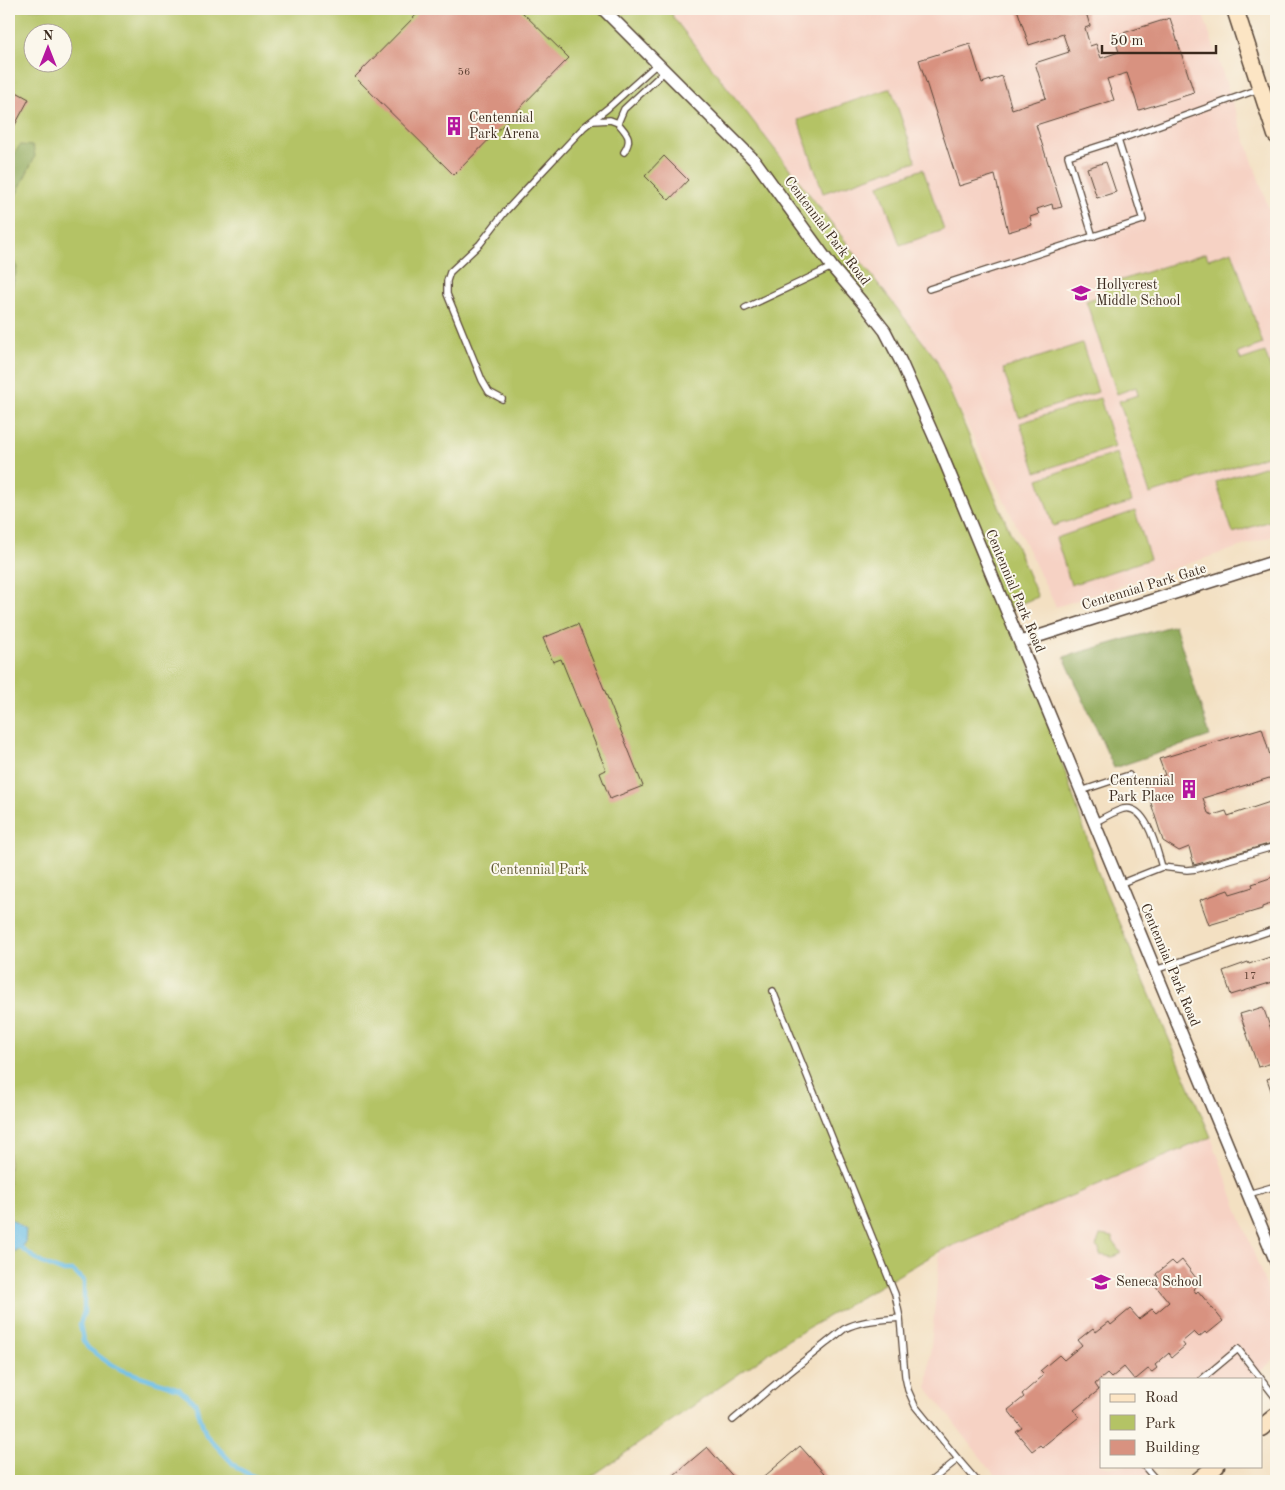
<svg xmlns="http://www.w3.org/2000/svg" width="1285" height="1490" font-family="'Old Standard TT',serif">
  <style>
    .built { fill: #f6d2c4 }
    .green { fill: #b4c365; stroke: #787642; fill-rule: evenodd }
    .forest { fill: #8fa95a; stroke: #656a3c }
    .water { fill: #6abee6; stroke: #527482 }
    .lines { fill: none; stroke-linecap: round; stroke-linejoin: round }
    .stream { stroke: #6abee6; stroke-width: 4.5 }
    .building { fill: #d89280 }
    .lane-casing { stroke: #574537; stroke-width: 8 }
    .street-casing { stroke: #574537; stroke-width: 14 }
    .secondary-casing { stroke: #574537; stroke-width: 19 }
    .lane { stroke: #fff; stroke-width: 5.5 }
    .street { stroke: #fff; stroke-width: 11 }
    .secondary { stroke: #fce5c4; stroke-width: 16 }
    .labels { text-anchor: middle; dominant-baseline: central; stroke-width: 4; stroke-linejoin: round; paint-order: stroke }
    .number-label { font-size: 11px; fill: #624436 }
    .poi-label { font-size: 14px; fill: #3b2a1e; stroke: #fbf7ec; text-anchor: start }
    .street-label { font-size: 14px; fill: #3b2a1e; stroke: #fbf7ec }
    .park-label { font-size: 14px; fill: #5f5833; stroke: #fbf7ec }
  </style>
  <rect width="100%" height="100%" fill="#fbf7ec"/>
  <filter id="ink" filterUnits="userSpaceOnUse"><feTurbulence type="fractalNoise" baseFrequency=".02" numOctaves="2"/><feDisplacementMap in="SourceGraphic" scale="10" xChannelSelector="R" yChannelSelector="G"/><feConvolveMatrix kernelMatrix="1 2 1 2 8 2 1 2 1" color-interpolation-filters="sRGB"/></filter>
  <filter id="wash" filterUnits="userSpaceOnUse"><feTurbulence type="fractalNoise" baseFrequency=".0096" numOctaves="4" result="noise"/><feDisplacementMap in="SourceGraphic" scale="20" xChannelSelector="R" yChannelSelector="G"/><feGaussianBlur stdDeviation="1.12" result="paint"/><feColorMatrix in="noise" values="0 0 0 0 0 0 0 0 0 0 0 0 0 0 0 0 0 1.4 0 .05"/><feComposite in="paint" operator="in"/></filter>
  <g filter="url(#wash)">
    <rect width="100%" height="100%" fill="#f3e0c2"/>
    <!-- built -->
    <g class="built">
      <path d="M671,9H1201L1276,230V535L1056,607L934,357L673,19Z"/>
      <path d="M1211,1137L1276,1313V1357L1253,1379H1101V1466H1157L1141,1481H999L927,1388L940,1251Z"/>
    </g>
    <!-- green -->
    <g class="green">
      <path d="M9,9H671L673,17L936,359L1038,597L1011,607L1101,881L1211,1137L940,1251L786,1341L585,1481H9ZM32,32H62V62H32Z"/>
      <path d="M891,88L916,161L823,193L798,120Z"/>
      <path d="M923,169L944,230L900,245L879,185Z"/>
      <path d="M1232,251L1263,344L1238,353L1241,360L1265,352L1276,385V453L1150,494L1119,401L1138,395L1136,387L1117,394L1086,301L1105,294L1103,286L1206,253L1208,259Z"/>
      <path d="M1082,343L1098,392L1019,417L1003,369Z"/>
      <path d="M1100,398L1115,447L1036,472L1020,423Z"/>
      <path d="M1117,453L1132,502L1053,526L1038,479Z"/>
      <path d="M1276,463V519L1233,533L1216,482Z"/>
      <path d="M1135,511L1150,559L1071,585L1056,538Z"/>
      <path d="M1100,1235L1113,1237V1241L1121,1252V1254L1112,1257L1100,1255L1099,1249L1096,1247Z"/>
    </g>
    <!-- forest -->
    <g class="forest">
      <path d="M20,145L33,146L35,156L9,210V163Z"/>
      <path d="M9,251L17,268L9,301Z"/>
      <path d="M1175,625L1210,736L1114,768L1064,657Z"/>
    </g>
    <!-- water -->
    <path class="water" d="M9,1218L26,1229L25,1244L16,1251H9Z"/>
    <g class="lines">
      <!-- stream -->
      <path class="stream" d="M9,1240L42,1263L61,1271H73L84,1281V1312L80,1324L83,1340L88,1348L106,1361L122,1370L179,1389L195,1402L206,1435L237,1468L263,1481"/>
    </g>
    <g id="blocks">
      <!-- building -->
      <g class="building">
        <path d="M422,9H519L569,58L454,175L355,77Z"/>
        <path d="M1017,9H1085L1090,26L1085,28L1090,46L1096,44L1101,58L1119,52L1114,36L1170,18L1194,93L1139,110L1127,73L1107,79L1114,100L1036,125L1062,207L1053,209L1052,204L1037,209L1039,214L1030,217L1032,225L1008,232L995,175L959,186L919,60L970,44L982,83L1002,76L1012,109L1046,98L1035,63L1069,52L1063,34L1029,45Z"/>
        <path d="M11,89L29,99L9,136V93Z"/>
        <path d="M664,156L688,180L669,200L645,176Z"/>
        <path d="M1106,162L1116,192L1097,198L1087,168Z"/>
        <path d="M578,624L643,786L610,799L600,773L606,770L561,659L553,662L543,638Z"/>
        <path d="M1262,728L1276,776L1203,798L1208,813L1213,815L1226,811L1228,816L1276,800V842L1194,865L1189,847L1179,851L1163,841L1144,781L1165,775L1159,759Z"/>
        <path d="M1276,876V902L1262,907V909L1209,925L1200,900L1228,890L1230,894L1253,887L1252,884Z"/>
        <path d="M1276,953V981L1231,995L1223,971L1248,962L1249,964L1273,956V955Z"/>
        <path d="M1263,1007L1272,1032H1276V1062L1258,1067L1240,1014Z"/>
        <path d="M1276,1076V1105L1267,1079Z"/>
        <path d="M1182,1260L1200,1283L1193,1289L1196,1293L1198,1291L1223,1321L1207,1334L1205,1332L1199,1337L1194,1332L1182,1342L1185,1346L1172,1357L1169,1353L1155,1365L1157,1368L1152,1372L1148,1369L1136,1379H1134L1124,1367L1111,1378L1107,1374L1095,1384L1099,1390L1074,1410L1079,1417L1042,1447L1040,1445L1032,1451L1016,1432L1022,1428L1008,1410L1024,1397L1022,1394L1044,1375L1040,1371L1059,1355L1064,1360L1082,1345L1078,1340L1093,1328L1096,1332L1109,1322L1111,1325L1130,1309L1139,1319L1152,1309L1156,1313L1169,1302L1154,1284L1159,1279L1156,1274L1172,1261L1176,1265Z"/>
        <path d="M800,1446L831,1481H759Z"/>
        <path d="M707,1447L737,1481H667Z"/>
      </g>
    </g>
  </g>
  <g filter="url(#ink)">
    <use href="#blocks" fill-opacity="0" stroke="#574537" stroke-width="1"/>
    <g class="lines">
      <!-- lane casing -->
      <g class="lane-casing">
        <g id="lane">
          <path d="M594,121L610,120L618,123"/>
          <path d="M624,152C633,138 627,134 618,123L624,109L665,71"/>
          <path d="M1093,237L1068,156L1118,140L1259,89"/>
          <path d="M929,289L1143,220L1118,140"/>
          <path d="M745,308L832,267"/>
          <path d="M502,399L489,392L482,380L447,294V281L450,272L480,244L504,213L527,188L584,127L608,108L657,64"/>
          <path d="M1081,791L1129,775"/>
          <path d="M1094,823C1103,818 1113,812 1123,809C1147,803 1157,851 1162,867L1119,884"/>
          <path d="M1162,867L1187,870L1197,869L1276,846"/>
          <path d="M1155,970L1276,929"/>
          <path d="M773,991L895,1294L900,1318L905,1376L908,1390L915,1406L958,1459L977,1481"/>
          <path d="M1248,1194L1276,1186"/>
          <path d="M1202,1379L1238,1349L1276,1398"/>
          <path d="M733,1420L785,1376L844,1329C861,1320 881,1320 900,1318"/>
          <path d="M1144,1466L1157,1481"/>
          <path d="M931,1481L958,1459"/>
        </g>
      </g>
      <!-- street casing -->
      <g class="street-casing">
        <g id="street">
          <path d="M603,9L756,162L832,267L867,308L885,331L901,362L940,450L1276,1262"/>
          <path d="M1020,642L1276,561"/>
        </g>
      </g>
      <!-- secondary casing -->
      <g class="secondary-casing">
        <g id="secondary">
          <path d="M1235,9L1276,135"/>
          <path d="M1261,1428L1276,1416"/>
          <path d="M1198,1481L1216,1466"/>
        </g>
      </g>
      <!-- lane -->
      <use href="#lane" class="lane"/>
      <!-- street -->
      <use href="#street" class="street"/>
      <!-- secondary -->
      <use href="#secondary" class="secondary"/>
    </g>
  </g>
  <!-- icons -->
  <defs>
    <g id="building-bare" transform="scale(1.5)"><path d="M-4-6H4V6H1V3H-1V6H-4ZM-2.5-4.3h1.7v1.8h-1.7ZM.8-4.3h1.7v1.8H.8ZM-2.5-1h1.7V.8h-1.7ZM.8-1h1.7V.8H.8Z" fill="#b5179e" stroke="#fbf7ec" stroke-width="2.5" paint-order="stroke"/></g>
    <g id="school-bare" transform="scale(1.5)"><path d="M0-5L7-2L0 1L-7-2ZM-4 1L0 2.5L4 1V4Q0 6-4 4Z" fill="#b5179e" stroke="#fbf7ec" stroke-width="2.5" paint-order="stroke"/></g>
  </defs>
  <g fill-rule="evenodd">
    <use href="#building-bare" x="454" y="126"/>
    <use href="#school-bare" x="1081" y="293"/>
    <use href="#building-bare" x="1189" y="789"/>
    <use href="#school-bare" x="1101" y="1282"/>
  </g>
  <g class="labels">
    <!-- number labels -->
    <g class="number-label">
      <text x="464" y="72">56</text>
      <text x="1250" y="976">17</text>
    </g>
    <!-- poi labels -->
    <g class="poi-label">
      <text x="469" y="118">Centennial<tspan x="469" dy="16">Park Arena</tspan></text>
      <text x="1096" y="285">Hollycrest<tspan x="1096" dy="16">Middle School</tspan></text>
      <text x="1174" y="781" text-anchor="end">Centennial<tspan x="1174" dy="16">Park Place</tspan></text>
      <text x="1116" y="1282">Seneca School</text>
    </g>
    <!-- street labels -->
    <g class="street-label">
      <text transform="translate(827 231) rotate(53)">Centennial Park Road</text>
      <text transform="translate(1144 587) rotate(-17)">Centennial Park Gate</text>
      <text transform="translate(1015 591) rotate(67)">Centennial Park Road</text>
      <text transform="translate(1170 965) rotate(67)">Centennial Park Road</text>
    </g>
    <!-- park labels -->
    <g class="park-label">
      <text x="539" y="870">Centennial Park</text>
    </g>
  </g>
  <!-- margin -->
  <rect width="1285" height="1490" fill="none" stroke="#fbf7ec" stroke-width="30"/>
  <!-- legend -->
  <rect x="1100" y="1378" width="162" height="90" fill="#fbf7ec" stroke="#aea59a"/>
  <rect x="1110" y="1394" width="25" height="8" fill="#fce5c4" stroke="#aea59a"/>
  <text x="1145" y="1402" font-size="15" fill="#3b2a1e">Road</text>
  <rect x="1110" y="1415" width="25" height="15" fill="#b4c365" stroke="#aea59a"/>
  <text x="1145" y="1428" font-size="15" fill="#3b2a1e">Park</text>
  <rect x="1110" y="1440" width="25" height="15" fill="#d89280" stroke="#aea59a"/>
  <text x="1145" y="1452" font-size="15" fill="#3b2a1e">Building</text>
  <!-- north arrow -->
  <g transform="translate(48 48)"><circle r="24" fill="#fbf7ec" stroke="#aea59a"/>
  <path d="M0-4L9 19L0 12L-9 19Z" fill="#b5179e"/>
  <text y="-8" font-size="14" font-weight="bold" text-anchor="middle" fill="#3b2a1e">N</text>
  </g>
  <!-- scale -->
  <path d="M1102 45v8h114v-8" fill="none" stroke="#3b2a1e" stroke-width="2.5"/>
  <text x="1110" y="45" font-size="15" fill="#3b2a1e" stroke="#fbf7ec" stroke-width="4" paint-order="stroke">50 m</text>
</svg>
